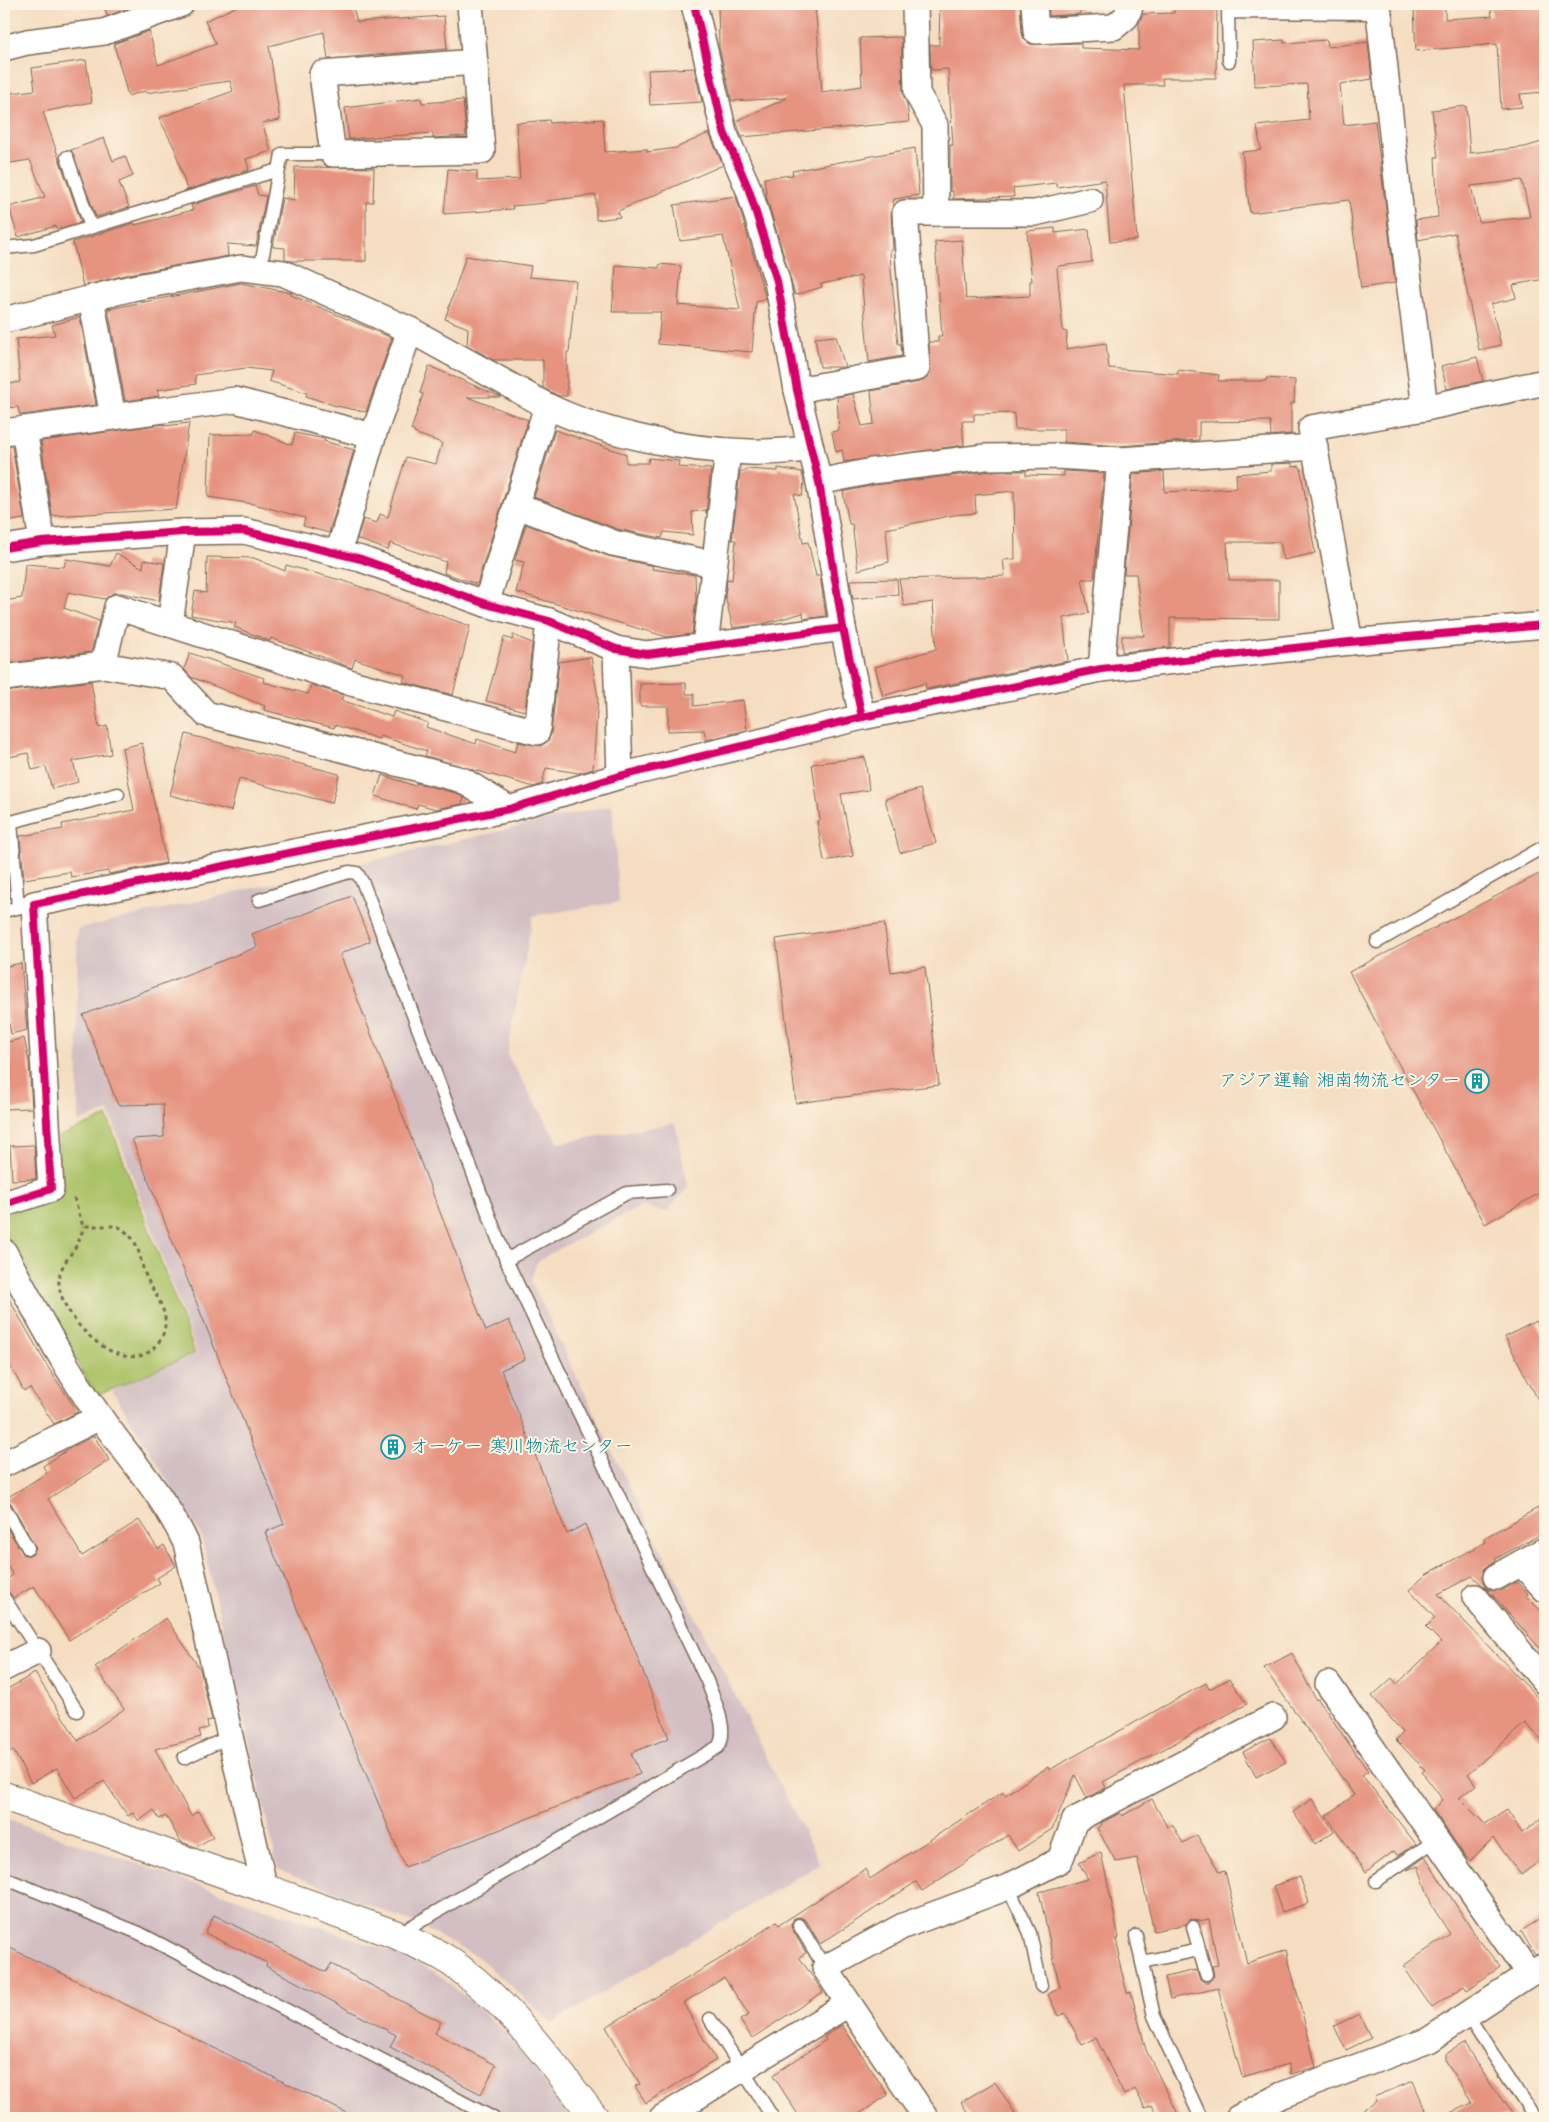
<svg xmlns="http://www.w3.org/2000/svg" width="1549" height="2122" font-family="Kalam,'Klee One',sans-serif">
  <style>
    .industrial { fill: #d2bec3 }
    .green { fill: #abc368; stroke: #737643 }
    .building { fill: #e69380; fill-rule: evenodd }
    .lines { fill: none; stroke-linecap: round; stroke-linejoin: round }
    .service-casing { stroke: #7c6957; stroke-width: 15 }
    .minor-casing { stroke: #7c6957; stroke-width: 28 }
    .tertiary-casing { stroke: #7c6957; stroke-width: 30 }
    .path { stroke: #7c6957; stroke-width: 3; stroke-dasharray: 4 4; stroke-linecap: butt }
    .service { stroke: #fff; stroke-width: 12 }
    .minor { stroke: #fff; stroke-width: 25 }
    .tertiary { stroke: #fff; stroke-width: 28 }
    .cycleway-casing { stroke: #fcf5e5; stroke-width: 11 }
    .cycleway { stroke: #d6006c; stroke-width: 8 }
    .labels { text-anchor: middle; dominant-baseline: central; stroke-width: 4; stroke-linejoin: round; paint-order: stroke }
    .culture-label { font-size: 18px; fill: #0d838f; stroke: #fcf5e5; text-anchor: end }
  </style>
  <rect width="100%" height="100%" fill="#fcf5e5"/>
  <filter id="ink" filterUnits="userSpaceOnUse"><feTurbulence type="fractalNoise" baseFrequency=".02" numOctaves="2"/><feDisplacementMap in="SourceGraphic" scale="10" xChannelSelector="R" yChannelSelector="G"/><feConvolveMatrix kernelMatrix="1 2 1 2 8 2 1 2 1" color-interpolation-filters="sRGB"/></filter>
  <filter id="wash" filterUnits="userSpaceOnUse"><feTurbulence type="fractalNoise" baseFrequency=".0096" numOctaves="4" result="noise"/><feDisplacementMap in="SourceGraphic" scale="20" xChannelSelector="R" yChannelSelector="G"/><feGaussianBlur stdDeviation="1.12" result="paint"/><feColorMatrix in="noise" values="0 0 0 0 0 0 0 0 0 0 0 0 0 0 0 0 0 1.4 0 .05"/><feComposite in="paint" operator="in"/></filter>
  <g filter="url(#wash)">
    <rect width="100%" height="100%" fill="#f5ddc1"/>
    <!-- industrial -->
    <g class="industrial">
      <path d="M612,805L619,902L533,916L507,1055L559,1143L675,1123L688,1187L667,1212L642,1206L549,1254L536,1263L531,1281L616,1459L820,1864L552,2023L478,1957L414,1923L278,1869L201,1535L112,1390L197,1353L109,1111L78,1122L77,929Z"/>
      <path d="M4,1818L392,1952L435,1972L504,2030L571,2118H4Z"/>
    </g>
    <!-- green -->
    <path class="green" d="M107,1116L195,1353L96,1396L4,1232V1215L61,1191L58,1137Z"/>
    <g id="blocks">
      <!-- building -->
      <g class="building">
        <path d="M104,4H140L107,16Z"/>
        <path d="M242,4H352L357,22L444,16L447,49L328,59L324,32L269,46L280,120L262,123L271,151L246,159L249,170L187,190L174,147L159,118L233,91L230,81L146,93L145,91L128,96L114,44L149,31L158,65L216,44L205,21Z"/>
        <path d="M718,4H815L822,92L862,86L860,38L901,37L903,93L907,104L909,122L742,137L736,121L787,98L732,101L719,47Z"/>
        <path d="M940,4H1020L1022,33L1024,39L1030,44L1081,43V48L1139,50V23L1143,14L1174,13V6L1217,7L1216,78H1162L1163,85H1124L1137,240L1110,242L1105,180L1057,187L1056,183L1013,188L1014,197L953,199V191H950V145H953L948,69L931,70L930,45H939Z"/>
        <path d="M1048,4H1080V14L1049,16Z"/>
        <path d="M1545,6V92L1520,94L1522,107L1501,109L1497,44L1416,51L1414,9L1445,7V19L1492,16L1491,8Z"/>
        <path d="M1284,40V43L1327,40L1328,47L1368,42L1372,79L1340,84L1344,125L1375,121L1395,283L1361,288L1349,200L1250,213L1242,152L1261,150L1257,126L1309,120L1307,84L1255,86L1253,42Z"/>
        <path d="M86,60L92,102L43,112L81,222L57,229L56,226L18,237L9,207L45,197L30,160L4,164V94L35,90L32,68Z"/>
        <path d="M694,68L702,102L650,105L648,70Z"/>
        <path d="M421,98L422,103L463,100L466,136L433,138V133L349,139L345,108Z"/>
        <path d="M1466,106L1470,153L1525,147L1545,141V279L1513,285L1516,298L1491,304L1501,345L1479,350L1455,233L1418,240L1416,220L1438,217L1435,157H1438L1432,110ZM1522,180L1530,217L1479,222L1471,186Z"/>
        <path d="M603,119L605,152L647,149V152L676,148L709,133L723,165L618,211L620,217L596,220V195L546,201V203L512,206L513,209L444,214L448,169L477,171V181L520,179L516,123L549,120L550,123Z"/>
        <path d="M104,138L113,161L125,156L133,176L119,182L129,207L96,217L71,150Z"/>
        <path d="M915,148L919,195L894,199L891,214L893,250H890L891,270L898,344H901L902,356L869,362L861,276L821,284L822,287L795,295L767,199L764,178L793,175L792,171Z"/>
        <path d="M295,167L374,168L373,202H366V261H290L285,259V248L273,247L282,198L294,200Z"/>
        <path d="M255,186L258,195L266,196L256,246L227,244L228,256L129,274L83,286L73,242L134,223L135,225L193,210L191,205Z"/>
        <path d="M736,196L766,299L756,302L752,352L658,344L661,312H612L616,265L659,268L660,264L681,266L678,305L740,310L723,236L680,241L674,205Z"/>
        <path d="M1055,228V233L1089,229L1092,262L1059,266L1057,268L1063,331L1067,332L1066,349L1106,343L1109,368L1178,374V370L1219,375L1218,381H1266V378L1295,380L1294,403H1291V434L1271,436L1270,421L1199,422V440L1120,446L1064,442V429H1015L1014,413L974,414V421H962L964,445L844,462L842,450L836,452L832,432L839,430L837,397L853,394L862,426L874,424L871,391L920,382L926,379L930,373L929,342H938V336H942L935,242L962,240L966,299L1030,296V281H1032L1027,231Z"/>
        <path d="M466,256L531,266L529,277L576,281L569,352H567V396H559L543,388V360H493L467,345L468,328L445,319Z"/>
        <path d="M241,283L292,293L291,295L392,338L366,412L336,406L306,396L307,393L269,381L272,371L246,368L195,375L196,384L157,390L159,396L125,401L108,309Z"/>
        <path d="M80,317L96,405L20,415L18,407L4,408V385L20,382L16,339L55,335L52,325Z"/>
        <path d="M836,336L845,367H820L815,338Z"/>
        <path d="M1477,357L1483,381L1447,389L1441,366Z"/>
        <path d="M429,366L501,397H467L528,420L477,584L444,573L446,562L390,543L388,550L357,539L363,519L377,523L380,514L388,517L406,457L436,464L442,443L414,433V431L411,430L423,394L420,393Z"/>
        <path d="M189,423L176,509L52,516L41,441L164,424V426Z"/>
        <path d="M255,430L292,445L295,433L325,439L324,441L354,450L329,533L303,526L305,518L254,504L208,497L210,435L253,434Z"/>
        <path d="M555,430L626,454V463H648L649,458L679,461L678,467L711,469L706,513V510L692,512L693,535L664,532L662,538L617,529L534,497Z"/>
        <path d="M12,446L24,519L4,522V447Z"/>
        <path d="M1292,463V467L1300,466L1315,553L1284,560L1280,542H1227L1229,580H1279V619L1170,618V647L1122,652V636H1144L1136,574H1124L1133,474L1164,471L1165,492L1237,488L1236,474L1271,471V464Z"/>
        <path d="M778,468L802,472L804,482L802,496L794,494L803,543L808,542L816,576H820L826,616L804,619L803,613L763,624L733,628L725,596L727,579L732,580L736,540H732L740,471H746V469L778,471Z"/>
        <path d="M993,471H1026V475L1064,476V471L1104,473L1094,579H1082L1089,613L1063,618L1068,661L926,689L925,683L883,696L875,667L936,649L933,602L904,606L899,579L1005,576L1003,560L1015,559L1014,491L975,495L976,513L954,515L886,529L889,562L858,570L852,524H849L843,492L874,485Z"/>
        <path d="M526,524L608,556L653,566L652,569L695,575L696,599L692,634L667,637L516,592L524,562L515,560Z"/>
        <path d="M116,553L143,568L144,560L164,563L159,601L121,593H113L105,599L68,592L64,608L99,621L91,652L4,664V601L22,598L25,564L64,567L66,559L110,566Z"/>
        <path d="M207,557L254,558L285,571L286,565L347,582L470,626L453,695L403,682L405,675L355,659L352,668L271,638L270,641L234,627L236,623L191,615L195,591L206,593Z"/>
        <path d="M897,579L898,594L853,599L850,580Z"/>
        <path d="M513,635L532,643L525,711L486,701L504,637L512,640Z"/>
        <path d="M190,653L264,678L263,682L308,694L311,685L343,695L341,700L392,717L394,711L428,723L426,727L476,744L477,739L515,752L518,742L541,746L548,741L551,734L559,662L591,657L598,698L593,769L579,773L546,768L542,784L534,787L425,756L427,751L380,736L379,739L335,725L334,728L264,710L265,706L191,677L184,669Z"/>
        <path d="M91,681L99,728L107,726L111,754L73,761L78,782L52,789L46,767L32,770L28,753L4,758V692Z"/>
        <path d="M686,683V694H694V706L743,700L747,730L706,740L704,730L668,731V706H640V684Z"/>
        <path d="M186,734L339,774L332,803L239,779L231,811L170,795Z"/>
        <path d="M142,743L166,863L109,874L108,871L71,877L70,872L24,879L20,836L63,829L62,824L134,810L122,748Z"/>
        <path d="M865,757L869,790L841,794L853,856L824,861L817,821L820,820L812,764Z"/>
        <path d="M382,775L415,786L416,783L456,793L464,798L462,804L436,809L418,804L416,809L375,796Z"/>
        <path d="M920,789L936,843L900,853L885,799Z"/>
        <path d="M4,839L8,882L4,883Z"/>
        <path d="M1545,871V1190L1485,1224L1349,972Z"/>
        <path d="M352,896L370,941L340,954L486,1331L509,1320L525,1359L501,1370L567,1534L585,1524L669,1738L631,1753L640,1774L405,1867L265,1532L284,1524L132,1139L164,1137L163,1104L118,1105L83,1015L257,947L252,934Z"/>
        <path d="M884,923L891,972L925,967L939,1085L796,1103L776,939Z"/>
        <path d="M21,963L27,1030L11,1034L4,1002V967Z"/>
        <path d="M24,1038L29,1062L32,1108L4,1109V1043Z"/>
        <path d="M34,1145L36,1179L12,1180L10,1146Z"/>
        <path d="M4,1290L49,1369L78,1412L54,1424L30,1388L24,1391L4,1355Z"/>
        <path d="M1536,1321L1545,1338V1413L1505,1337Z"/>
        <path d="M94,1436L109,1460L48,1499L82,1556L139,1520L158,1549L164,1545L176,1566L157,1578L160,1583L69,1640L34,1586L14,1598L8,1591L4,1590V1581L13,1575L4,1560V1523L24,1555H32L36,1548L11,1503L5,1499L47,1473L43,1466L70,1448Z"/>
        <path d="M1545,1504V1532L1495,1559L1496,1560L1484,1569L1482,1577L1484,1584L1489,1590H1503L1517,1582L1528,1594L1526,1596L1545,1615V1654L1486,1588L1472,1576L1438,1594L1545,1705V1743L1525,1723L1468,1774L1476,1785L1459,1798L1485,1824L1507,1810L1522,1833L1545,1816V1857L1521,1875L1493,1838L1470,1861L1464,1855L1433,1810L1443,1800L1422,1772L1425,1770L1396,1740L1403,1733L1372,1696L1392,1678L1397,1684L1441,1642L1426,1627L1435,1618L1409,1590L1427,1574L1486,1542L1484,1538Z"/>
        <path d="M166,1618L200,1669L212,1720L207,1721L208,1728L199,1730L201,1737L155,1749L191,1816L198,1811L213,1837L196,1847L181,1842L166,1816L159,1819L154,1810L139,1821L133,1813L128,1816L104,1781L75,1798L57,1768L31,1783L13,1750L4,1755V1691L35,1673L78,1741L124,1709L95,1667Z"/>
        <path d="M1292,1653L1316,1700L1318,1699L1368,1771L1362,1775L1416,1844L1398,1856L1394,1851L1366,1872L1326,1816L1354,1795L1264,1668Z"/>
        <path d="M1229,1679L1247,1704L1103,1782L1106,1787L1087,1798L1075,1775L1052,1829L1018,1851L1008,1835L922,1891L916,1882L820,1944L806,1920L799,1917L794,1918L791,1925L792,1929L806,1953L799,1957L823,1992L752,2038L740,2020L749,2015L726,1980L724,1978L683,2003L716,2060L646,2103L635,2086L640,2084L606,2027L733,1951L776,1922L779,1925L865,1869L870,1879L1003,1792L1005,1795L1048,1767L1049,1770L1206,1683L1209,1689Z"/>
        <path d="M1270,1738L1286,1762L1256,1777L1243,1752Z"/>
        <path d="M1152,1799L1167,1827L1172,1824L1183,1843L1197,1835L1219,1872L1225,1871L1247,1963L1286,1950L1316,2067L1291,2074L1289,2064L1242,2077L1218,1988L1170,1999L1165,1977L1196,1970L1200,1979L1204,1982H1209L1214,1976L1212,1966L1218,1965L1209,1919L1199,1921L1191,1919L1186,1924L1154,1931L1137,1858L1116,1862L1097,1828L1102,1825L1101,1823L1120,1813L1122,1816Z"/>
        <path d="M1312,1799L1334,1831L1315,1844L1293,1812Z"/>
        <path d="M1101,1852L1119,1938L1116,1939L1120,1956L1118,1957L1127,1993L1131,1992L1146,2050L1180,2118H1158L1152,2105L1145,2108L1135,2089L1124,2095L1096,2038L1082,2045L1065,2013L1058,2016L1048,1994L1060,1988L1039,1892L1088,1879L1079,1863Z"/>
        <path d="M1425,1857L1476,1936L1500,1967L1467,1990L1464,1986L1432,2008L1403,1966L1450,1934L1432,1906L1418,1866L1407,1870Z"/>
        <path d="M1300,1877L1309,1903L1282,1912L1273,1886Z"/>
        <path d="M214,1915L326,1972L331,1964L441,2022L435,2033L496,2065L481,2094L390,2047L396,2035L266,1966L267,1963L205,1933Z"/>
        <path d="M1545,1916V1952L1535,1955L1521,1931Z"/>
        <path d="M4,1945L357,2118H4Z"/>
        <path d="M1359,2014L1371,2038L1346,2050L1334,2026Z"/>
        <path d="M842,2025L888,2095L853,2118H800L773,2075L826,2040L824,2037Z"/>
        <path d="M1464,2043L1485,2076L1515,2118H1439L1472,2103L1446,2062V2054Z"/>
        <path d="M1413,2081L1429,2118H1351L1376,2101L1374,2097Z"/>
        <path d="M995,2082L1018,2118H971L961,2102Z"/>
      </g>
    </g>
  </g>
  <g filter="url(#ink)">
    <use href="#blocks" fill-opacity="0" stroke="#7c6957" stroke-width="1"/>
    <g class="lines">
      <!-- service casing -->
      <g class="service-casing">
        <g id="service">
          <path d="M1229,61L1228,12L1379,13"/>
          <path d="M67,157L91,227"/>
          <path d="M4,248L34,245L278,170"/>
          <path d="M260,270L282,154H333"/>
          <path d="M259,900L349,872L357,873L363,883L506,1260L707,1681C713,1698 730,1730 718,1747L397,1935"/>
          <path d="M18,907L11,822L118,794"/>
          <path d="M4,911L26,906"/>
          <path d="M1377,942L1545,846"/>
          <path d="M506,1260L627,1193L667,1190"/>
          <path d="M4,1507L28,1548"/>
          <path d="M4,1598L77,1711"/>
          <path d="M184,1758L231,1736"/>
          <path d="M4,1878L139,1933L493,2118"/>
          <path d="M1376,1881L1436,1840"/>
          <path d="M1008,1887L1030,1933L1041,1986"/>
          <path d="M799,1925L825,1968"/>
          <path d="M1193,1927L1206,1974"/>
          <path d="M1136,1936L1154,2016L1201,2118"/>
          <path d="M1142,1962L1199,1950"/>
          <path d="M1467,2015L1535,2118"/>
          <path d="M710,2019L773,2118"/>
        </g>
      </g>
      <!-- minor casing -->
      <g class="minor-casing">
        <g id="minor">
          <path d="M470,4L482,151L333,154L322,74L475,62"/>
          <path d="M694,4L724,132L749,190L777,281L797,390L819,482L843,628L862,717"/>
          <path d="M915,4L917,93L935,125L936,213"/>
          <path d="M1034,4L1036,31L1114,27L1126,17L1131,4"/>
          <path d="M1378,4L1401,217L1425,408"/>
          <path d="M4,48L27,42L104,32L181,4"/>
          <path d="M91,298L113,417"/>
          <path d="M4,320L132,288L241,268L283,273L410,330L373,436L338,554"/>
          <path d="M410,330L547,406C607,435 684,450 750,452C770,453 791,450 811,449"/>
          <path d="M797,390L917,368L905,213H1035L1090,200"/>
          <path d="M24,429L42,542"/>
          <path d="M4,432L235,400L373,436"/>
          <path d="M819,482L872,471L985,457L1057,456L1120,460L1315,447"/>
          <path d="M516,505L613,543L714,564"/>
          <path d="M4,548L42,542L183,532L244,531L361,559L486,604L549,621L616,649L647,654L843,628"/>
          <path d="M486,604L547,406"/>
          <path d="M170,624L183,532"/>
          <path d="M1350,642L1311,428L1425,408L1545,382"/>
          <path d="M705,646L728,451"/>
          <path d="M616,649L620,776"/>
          <path d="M103,665L117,607L355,684L537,732L549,621"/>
          <path d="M1101,669L1120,460"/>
          <path d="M4,678L103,665L172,677L206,714L462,780L509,809"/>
          <path d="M4,1204L51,1189L34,904L509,809L620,776L862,717L1101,669L1350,642L1545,625"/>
          <path d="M4,1252C34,1308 63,1365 100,1417C130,1459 164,1496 186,1543L265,1890"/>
          <path d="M4,1464L100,1417"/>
          <path d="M1521,1563L1543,1551"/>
          <path d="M1496,1577L1521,1563L1545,1589"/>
          <path d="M1475,1597L1545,1682"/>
          <path d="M4,1668L38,1651"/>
          <path d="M1328,1684L1529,1974"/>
          <path d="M662,2118L848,2004"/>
          <path d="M926,2118L825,1968L903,1926L1008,1887L1060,1860L1075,1820L1273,1717"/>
          <path d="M1238,2118L1282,2095L1429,2040L1529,1974L1545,1966"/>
        </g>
      </g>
      <!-- tertiary casing -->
      <g class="tertiary-casing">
        <path id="tertiary" d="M4,1796L397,1935C412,1943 430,1949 445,1958C507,1999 550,2061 595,2118"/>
      </g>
      <!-- path -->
      <path class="path" d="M74,1198L83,1226H117C142,1240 137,1255 146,1276C152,1290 163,1303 165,1318C166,1327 164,1335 158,1343C128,1385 61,1321 59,1284C57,1262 81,1250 83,1226"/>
      <!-- service -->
      <use href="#service" class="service"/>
      <!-- minor -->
      <use href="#minor" class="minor"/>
      <!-- tertiary -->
      <use href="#tertiary" class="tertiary"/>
      <!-- cycleway casing -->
      <g class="cycleway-casing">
        <g id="cycleway">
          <path d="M694,4L724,132L749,190L777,281L797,390L819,482L843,628L862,717"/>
          <path d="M4,548L42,542L183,532L244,531L361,559L486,604L549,621L616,649L647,654L843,628"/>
          <path d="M4,1204L51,1189L34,904L509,809L620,776L862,717L1101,669L1350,642L1545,625"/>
        </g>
      </g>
      <!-- cycleway -->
      <use href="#cycleway" class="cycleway"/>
    </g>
  </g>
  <!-- icons -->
  <defs>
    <g id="building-ring" transform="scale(1.25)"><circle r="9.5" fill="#fcf5e5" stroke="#0f9aa8" stroke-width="1.5"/><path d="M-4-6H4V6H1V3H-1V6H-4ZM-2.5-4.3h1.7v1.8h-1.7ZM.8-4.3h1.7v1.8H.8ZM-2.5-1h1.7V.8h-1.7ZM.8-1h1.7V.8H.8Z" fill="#0f9aa8"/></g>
  </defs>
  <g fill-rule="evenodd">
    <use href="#building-ring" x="1477" y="1081"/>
    <use href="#building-ring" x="393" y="1447"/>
  </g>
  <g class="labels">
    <!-- culture labels -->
    <g class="culture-label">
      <text x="1460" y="1081">アジア運輸 湘南物流センター</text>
      <text x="410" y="1447" text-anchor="start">オーケー 寒川物流センター</text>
    </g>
  </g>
  <!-- margin -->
  <rect width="1549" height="2122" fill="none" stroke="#fcf5e5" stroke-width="20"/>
</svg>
